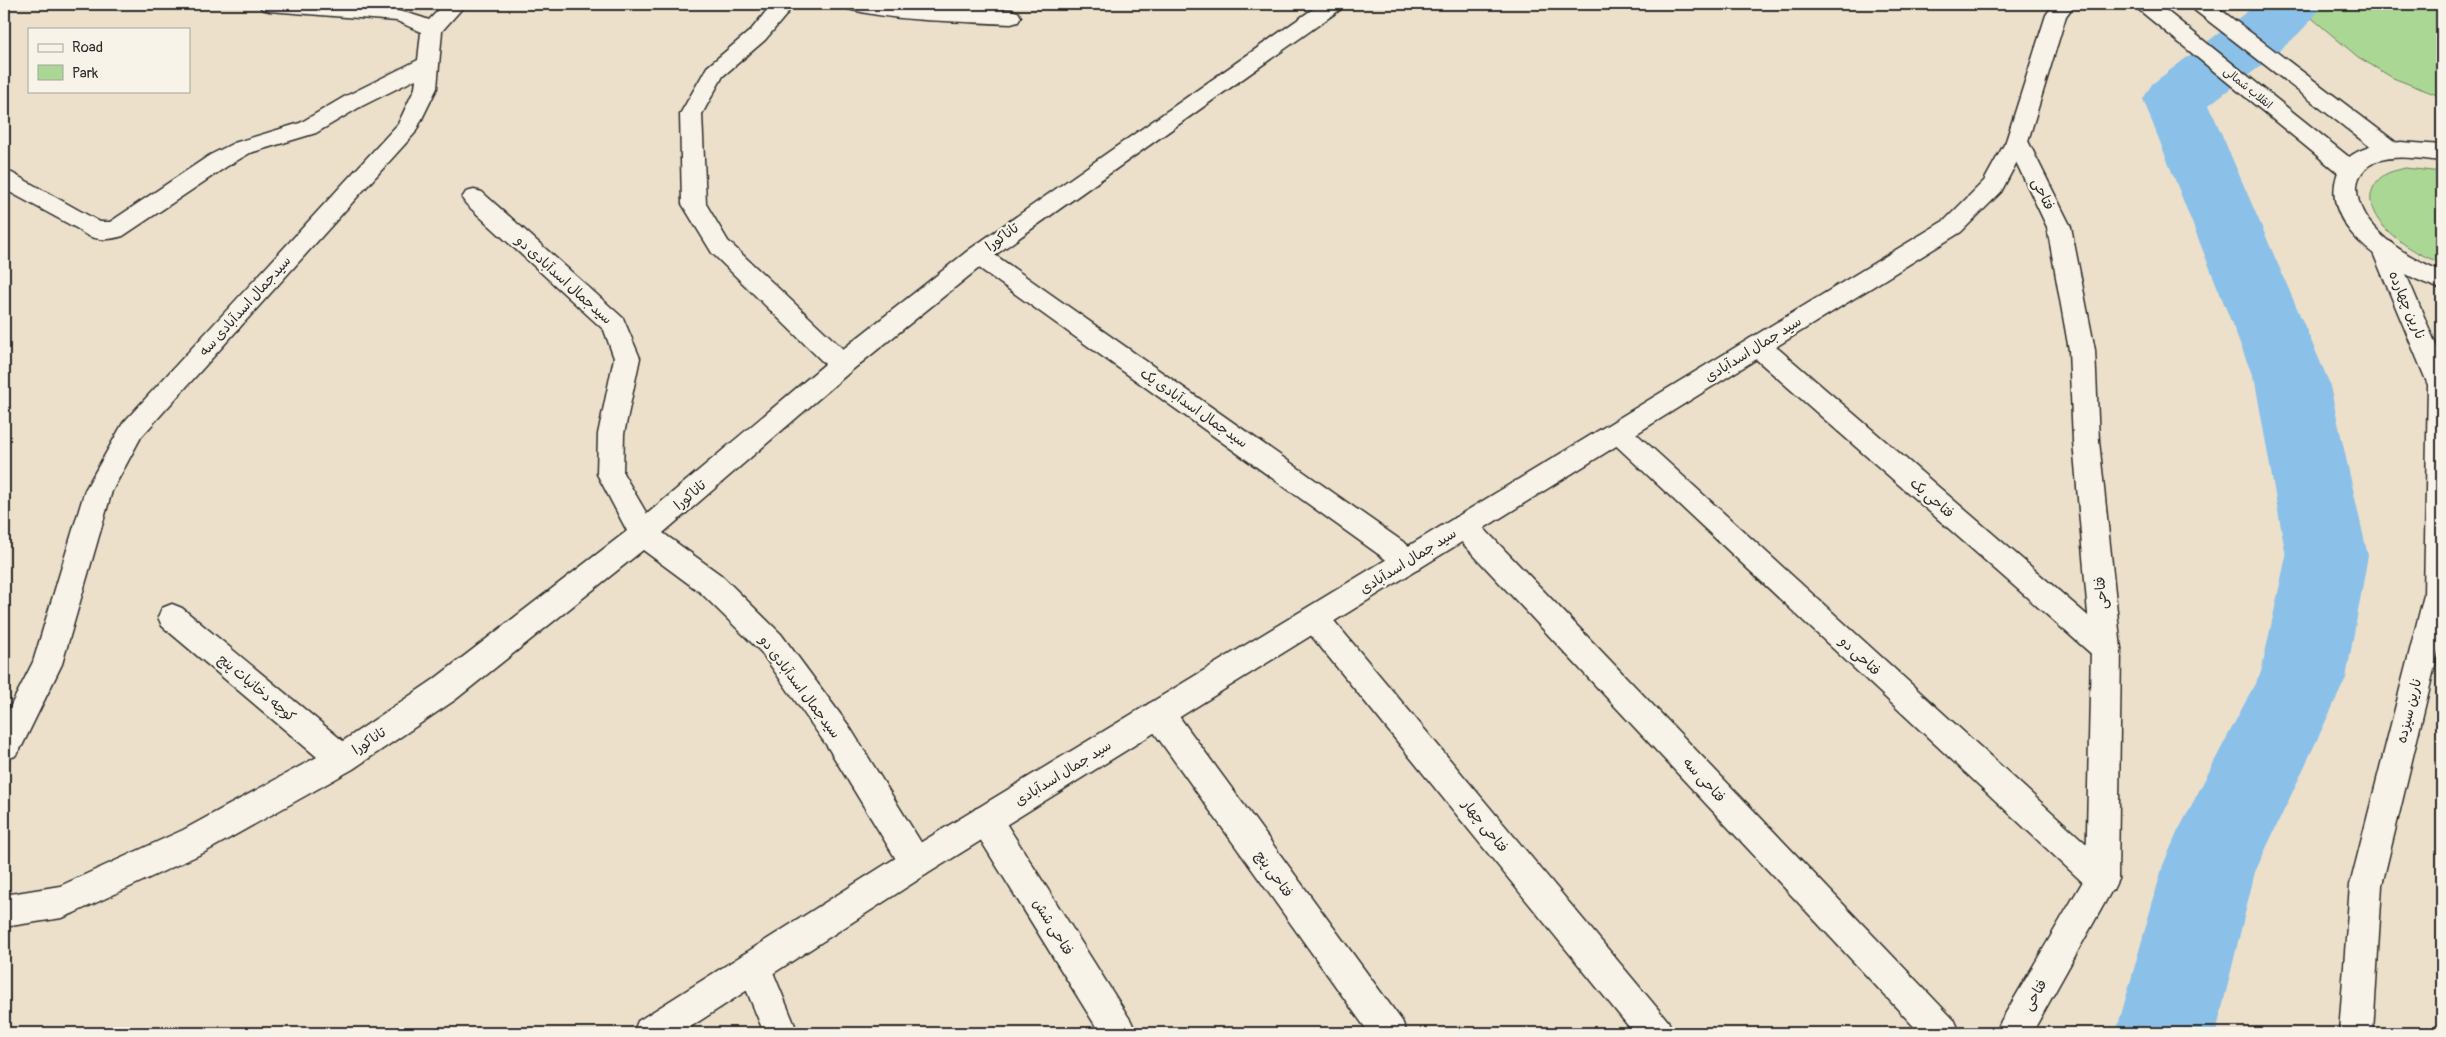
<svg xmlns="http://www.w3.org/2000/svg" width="2446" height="1037" font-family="Pangolin,'Playpen Sans Arabic',sans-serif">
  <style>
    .green { fill: #abd795; stroke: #6b8160 }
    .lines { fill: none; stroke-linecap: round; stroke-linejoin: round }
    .river { fill: #8bc1e9; fill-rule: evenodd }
    .service-casing { stroke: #2b2b2b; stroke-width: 3 }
    .minor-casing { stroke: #2b2b2b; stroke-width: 3 }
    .secondary-casing { stroke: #2b2b2b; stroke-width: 3 }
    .primary-casing { stroke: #2b2b2b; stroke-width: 3 }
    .service { fill: #f7f3e8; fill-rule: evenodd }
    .minor { fill: #f7f3e8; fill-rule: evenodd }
    .secondary { fill: #f7f3e8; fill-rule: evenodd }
    .primary { fill: #f7f3e8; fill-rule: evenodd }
    .labels { text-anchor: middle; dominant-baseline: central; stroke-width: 4.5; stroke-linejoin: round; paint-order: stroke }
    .far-street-label { font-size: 11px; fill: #2b2b2b; stroke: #f7f3e8 }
    .street-label { font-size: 14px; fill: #2b2b2b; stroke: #f7f3e8 }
  </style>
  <rect width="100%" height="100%" fill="#ece0cb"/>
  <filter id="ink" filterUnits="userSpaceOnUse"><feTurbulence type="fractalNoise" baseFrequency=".02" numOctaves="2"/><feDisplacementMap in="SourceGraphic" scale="10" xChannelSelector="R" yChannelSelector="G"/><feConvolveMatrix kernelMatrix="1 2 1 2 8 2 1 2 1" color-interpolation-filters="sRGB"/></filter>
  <g filter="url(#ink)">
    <!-- green -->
    <g class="green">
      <path d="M2317,4H2442V97L2393,78L2358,57L2307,14Z"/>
      <path d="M2405,168L2442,172V263C2417,256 2362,223 2372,191C2374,184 2379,178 2386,174C2391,171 2399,170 2405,168Z"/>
    </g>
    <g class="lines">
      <!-- river -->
      <path class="river" d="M2257,4H2323C2297,44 2247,75 2209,105L2329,382L2368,556L2346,678L2255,872L2216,1033H2116L2163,865L2177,833L2261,672L2286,556L2255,382L2143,99L2152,84Z"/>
      <!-- service casing -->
      <g class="service-casing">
        <g id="service">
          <path d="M1758,336L1767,339L2116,640L2121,649L2116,658L2106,662L2096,658L1749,353L1745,346L1749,339Z"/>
          <path d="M1618,421L1627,425L2113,868L2118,879L2113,890L2102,895L2091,890L1609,439L1605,432L1609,425Z"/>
          <path d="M1464,514L1474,518L1955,1021L1960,1033H1920L1454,534L1450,526L1454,518Z"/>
          <path d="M1315,606L1325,610L1668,1021L1673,1033H1634L1305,628L1301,619L1305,610Z"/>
          <path d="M1159,700L1170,704L1402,1021L1407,1033H1369L1148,724L1144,714L1148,704Z"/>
          <path d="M986,805L997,809L1131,1021L1136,1033H1100L975,831L970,820L975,809Z"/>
        </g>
      </g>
      <!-- minor casing -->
      <g class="minor-casing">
        <g id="minor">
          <path d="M259,4C314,4 377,0 429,20L444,4H466L442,31L437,88L415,133L141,437L112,491L62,664L22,746L15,756L4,760V719L33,662L85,490L123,423L398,124L415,88L416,79L360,107L316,133L250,153L226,167L123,236C106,241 91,241 78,229L4,189V171L12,173L100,222H110L210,155L234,143L300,123L344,97L418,60L421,32L397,21L269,11L262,9Z"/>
          <path d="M772,4H792L787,14L765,40L723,76L702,114L706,204L728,241L843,349L970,249L1320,4H1344L1341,9L995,255L1419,553L1423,561L1419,569L1409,573L1399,569L979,268L851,371L663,533L721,575L781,634L849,726L927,852L932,863L927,874L916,879L905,874L827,746L761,652L701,593L643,550L455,700L353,769L205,852L74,913L62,918L4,927V895L60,886L183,830L317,757L162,626L158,617L162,608L172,604L182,608L343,741L433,680L627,531L597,474L598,434L614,358L604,330L466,204L462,198L466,192L474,190L482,192L623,318L626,325L640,358L624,434L623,473L647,514L825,364L712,253L682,204L680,114L707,67L751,30Z"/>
          <path d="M845,4H895L1011,10L1018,12L1021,17L1018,22L1011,24C957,21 900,22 848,9Z"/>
          <path d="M2017,133L2025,136L2028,141L2071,227L2095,350L2099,441L2121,649L2118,879L2032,1033H1996L2001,1021L2086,876L2091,649L2073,441L2069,350L2047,227L2006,141L2009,136Z"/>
          <path d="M2383,239L2391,242L2395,248L2442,359V636L2382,885L2373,1033H2339L2350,885L2424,595L2428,385L2371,248L2375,242Z"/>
          <path d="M754,950L766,955L798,1033H764L737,967L742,955Z"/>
        </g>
      </g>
      <!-- secondary casing -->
      <g class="secondary-casing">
        <g id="secondary">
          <path d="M2054,4H2075L2066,16L2028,141L2001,192L1961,232L927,874L681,1033H633L638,1021L905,852L1945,220L1984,181L2006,141L2046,15Z"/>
          <path d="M2135,4H2158L2359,165L2362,171L2359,177L2351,179L2343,177L2138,9Z"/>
          <path d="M2190,4H2213L2398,144L2401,150L2398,156L2390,158L2382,156L2193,9Z"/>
        </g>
      </g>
      <!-- primary casing -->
      <g class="primary-casing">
        <path id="primary" d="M2401,142L2442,145V161C2422,159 2397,154 2377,161C2366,166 2358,174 2357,186C2355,228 2409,258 2442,271V289C2399,276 2319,231 2337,175C2346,148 2377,144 2401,142Z"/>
      </g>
      <!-- service -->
      <use href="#service" class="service"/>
      <!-- minor -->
      <use href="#minor" class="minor"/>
      <!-- secondary -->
      <use href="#secondary" class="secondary"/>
      <!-- primary -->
      <use href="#primary" class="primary"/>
    </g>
  </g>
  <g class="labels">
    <!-- far-street labels -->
    <g class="far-street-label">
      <text transform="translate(2248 88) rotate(39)">انقلاب شمالی</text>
    </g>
    <!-- street labels -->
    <g class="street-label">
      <text transform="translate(2043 194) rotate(64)">فتاحی</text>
      <text transform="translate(1002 237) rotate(-36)">تاناکورا</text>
      <text transform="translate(564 280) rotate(42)">سیدجمال اسدآبادی دو</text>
      <text transform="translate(2407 305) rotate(67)">نارین چهارده</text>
      <text transform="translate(245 306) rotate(-48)">سیدجمال اسدآبادی سه</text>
      <text transform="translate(1753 349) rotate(-32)">سید جمال اسدآبادی</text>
      <text transform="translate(1194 408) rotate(35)">سیدجمال اسدآبادی یک</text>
      <text transform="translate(690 495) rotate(-41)">تاناکورا</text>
      <text transform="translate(1932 498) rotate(41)">فتاحی یک</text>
      <text transform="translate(1408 561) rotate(-32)">سید جمال اسدآبادی</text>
      <text transform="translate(2101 593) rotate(-95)">فتاحی</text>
      <text transform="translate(1860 656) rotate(43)">فتاحی دو</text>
      <text transform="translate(800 687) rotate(53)">سیدجمال اسدآبادی دو</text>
      <text transform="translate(257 688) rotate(40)">کوچه دخانیات پنج</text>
      <text transform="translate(2409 711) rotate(-76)">نارین سیزده</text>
      <text transform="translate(369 741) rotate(-34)">تاناکورا</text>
      <text transform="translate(1063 773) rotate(-32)">سید جمال اسدآبادی</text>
      <text transform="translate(1704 780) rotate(47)">فتاحی سه</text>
      <text transform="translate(1485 826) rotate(51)">فتاحی چهار</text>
      <text transform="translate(1274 874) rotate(54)">فتاحی پنچ</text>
      <text transform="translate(1053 927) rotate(58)">فتاحی شش</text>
      <text transform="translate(2035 995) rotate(-60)">فتاحی</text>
    </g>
  </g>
  <!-- margin -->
  <rect width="2446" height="1037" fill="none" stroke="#f7f3e8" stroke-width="20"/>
  <rect x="10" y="10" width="2426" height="1017" fill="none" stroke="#2b2b2b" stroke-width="2" filter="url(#ink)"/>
  <!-- legend -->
  <rect x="28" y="28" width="162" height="65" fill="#f7f3e8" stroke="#a5a39c"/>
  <rect x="38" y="44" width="25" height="8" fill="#f7f3e8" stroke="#a5a39c"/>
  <text x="72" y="52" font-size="15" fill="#2b2b2b">Road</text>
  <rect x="38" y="65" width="25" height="15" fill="#abd795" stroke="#a5a39c"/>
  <text x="72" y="78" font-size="15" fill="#2b2b2b">Park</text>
</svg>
